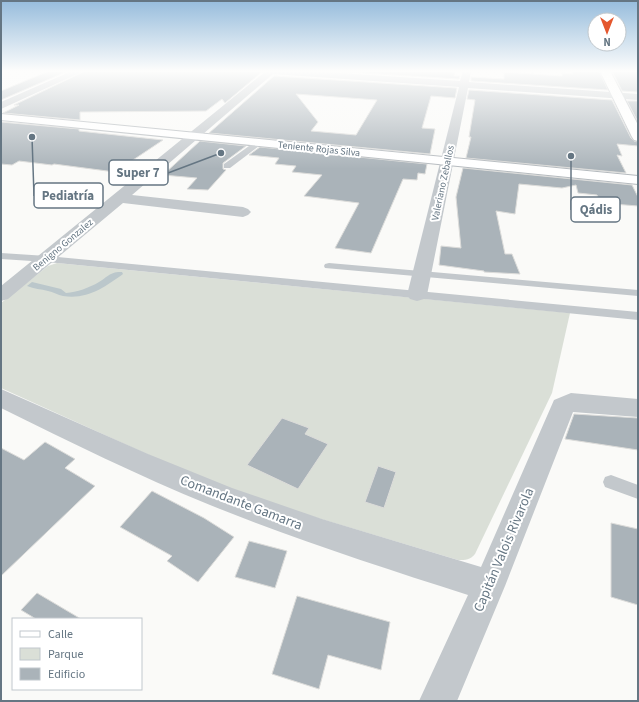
<svg xmlns="http://www.w3.org/2000/svg" width="639" height="702" font-family="'Source Sans 3',sans-serif">
  <style>
    .green { fill: #dadfd7 }
    .water { fill: #bbc7cb }
    .building { fill: #aab3b9; stroke: #dcdcda; fill-rule: evenodd }
    .lines { fill: none; stroke-linecap: round; stroke-linejoin: round }
    .primary-casing { stroke: #b5babe; stroke-width: 2 }
    .service { fill: #c3c8cc; fill-rule: evenodd }
    .minor { fill: #c3c8cc; fill-rule: evenodd }
    .primary { fill: #fff; fill-rule: evenodd }
    .labels { text-anchor: middle; dominant-baseline: central; stroke-width: 4; stroke-linejoin: round; paint-order: stroke }
    .far-street-label { font-size: 10px; fill: #657683; stroke: #fff }
    .near-street-label { font-size: 14px; fill: #657683; stroke: #fff }
    .leader { fill: none; stroke: #657683; stroke-width: 1.5 }
    .callout-dot { fill: #657683; stroke: #fff; stroke-width: 1.5 }
    .callout { fill: #fff; stroke: #657683; stroke-width: 1.5 }
    .callout-label { font-size: 13px; text-anchor: middle; font-weight: bold; fill: #657683 }
  </style>
  <rect width="100%" height="100%" fill="#fafaf8"/>
  <!-- green -->
  <path class="green" d="M54,264L57,263L570,313L552,393L475,554C470,560 466,560 458,560L261,501L202,479L1,388V303L48,266Z"/>
  <!-- water -->
  <path class="water" d="M118,272H122L123,274C105,287 87,300 63,296C58,295 53,292 48,291C41,289 34,289 27,286L32,282L61,289L66,293C77,292 89,288 99,282C106,278 109,273 118,272Z"/>
  <!-- building -->
  <g class="building">
    <path d="M49,71H68L1,100V91Z"/>
    <path d="M85,71H263L225,103L222,99L206,111L80,112V120L3,113L19,105H14Z"/>
    <path d="M331,71H441L455,72L454,76H460L459,79Z"/>
    <path d="M572,71H599L608,90L471,81V77L504,79V72L562,76V73L573,74Z"/>
    <path d="M612,71H638V92L622,91Z"/>
    <path d="M274,76L457,88L455,98L431,96L422,128L435,129L430,154L209,133ZM296,94L377,100L356,135L311,131L318,122Z"/>
    <path d="M469,90L612,100L631,138L634,141L638,142V146L617,144L622,156L617,155L626,173L466,158L471,137H469L475,100L467,99Z"/>
    <path d="M627,101H638V122Z"/>
    <path d="M1,122L79,129V131L163,140L115,172L54,164L52,165L19,161L12,165L1,164Z"/>
    <path d="M200,141L246,146L223,163V169L226,170L208,190L187,189L197,178L163,175Z"/>
    <path d="M260,147L427,164L425,174L418,173L417,180L403,179L371,253L335,248L359,203L304,196L322,175L292,172L296,166L275,164L279,158L249,155Z"/>
    <path d="M463,168L632,185L638,197V206L601,203L597,195L578,193L576,185L562,188L519,184L515,214L496,211L505,254H512L520,274L484,272V271L439,265L441,246L461,248L456,197Z"/>
    <path d="M574,414L638,418V450L565,439Z"/>
    <path d="M282,418L309,428L305,434L328,444L298,489L247,465Z"/>
    <path d="M45,442L75,459L65,468L95,486L1,576V448L24,460Z"/>
    <path d="M378,466L396,472L384,508L365,502Z"/>
    <path d="M152,491L204,518L234,537L198,582L167,561L172,556L120,527Z"/>
    <path d="M611,523L638,529V605L611,597Z"/>
    <path d="M249,541L287,551L275,588L235,577Z"/>
    <path d="M37,593L81,619H36L21,610Z"/>
    <path d="M297,596L390,622L381,670L328,655L319,689L272,674Z"/>
  </g>
  <g class="lines">
    <!-- primary casing -->
    <g class="primary-casing">
      <g id="primary">
        <path d="M600,71H610L638,125V141L634,140L632,137Z"/>
        <path d="M1,114L638,176V184L1,120Z"/>
      </g>
    </g>
    <!-- service -->
    <g class="service">
      <path d="M256,141H262L263,143L230,168H224V164Z"/>
      <path d="M1,253L47,256L638,312V320L47,262L1,259Z"/>
      <path d="M329,263L638,290V296L325,268L324,266L325,264Z"/>
      <path d="M611,475L638,485V499L605,487L603,482L605,477Z"/>
    </g>
    <!-- minor -->
    <g class="minor">
      <path d="M72,71H84L1,109V102Z"/>
      <path d="M266,71H310L460,81L463,71H471L469,82L638,94V100L468,88L427,295L424,299L417,301L410,299L407,295L459,87L273,74L132,195L243,207L248,209L251,212L248,215L243,217L123,203L8,299L1,301V286Z"/>
      <path d="M1,389L148,454L232,488L322,519L481,567L554,400L571,393L638,399V417L573,412L505,586L457,701H419L468,595C381,567 294,539 210,505C139,476 70,442 1,408Z"/>
    </g>
    <!-- primary -->
    <use href="#primary" class="primary"/>
  </g>
  <!-- sky -->
  <linearGradient id="sky" x2="0" y2="1"><stop stop-color="#96bcdc"/><stop offset="0.42" stop-color="#fdfdfc"/><stop offset="1" stop-color="#fdfdfc" stop-opacity="0"/></linearGradient>
  <rect width="639" height="169" fill="url(#sky)"/>
  <g class="labels">
    <!-- far-street labels -->
    <g class="far-street-label">
      <text transform="translate(319 149) rotate(6)">Teniente Rojas Silva</text>
      <text transform="translate(443 183) rotate(-78)">Valeriano Zeballos</text>
      <text transform="translate(63 245) rotate(-40)">Benigno Gonzalez</text>
    </g>
    <!-- near-street labels -->
    <g class="near-street-label">
      <text transform="translate(241 503) rotate(21)">Comandante Gamarra</text>
      <text transform="translate(504 550) rotate(-67)">Capitán Valois Rivarola</text>
    </g>
  </g>
  <!-- callouts -->
  <path class="leader" d="M221 153L168 173M32 137L34 196M571 156L571 210"/>
  <g class="callout-dot">
    <circle cx="221" cy="153" r="4"/>
    <circle cx="32" cy="137" r="4"/>
    <circle cx="571" cy="156" r="4"/>
  </g>
  <g class="callout">
    <rect x="109" y="160" width="59" height="25" rx="4"/>
    <rect x="34" y="183" width="69" height="25" rx="4"/>
    <rect x="571" y="197" width="49" height="25" rx="4"/>
  </g>
  <g class="callout-label">
    <text x="138" y="177">Super 7</text>
    <text x="68" y="200">Pediatría</text>
    <text x="596" y="214">Qádis</text>
  </g>
  <!-- border -->
  <rect width="639" height="702" fill="none" stroke="#657683" stroke-width="4"/>
  <!-- legend -->
  <rect x="12" y="618" width="130" height="72" fill="#ffffff" stroke="#c1c8cd"/>
  <rect x="20" y="631" width="20" height="6" fill="#ffffff" stroke="#c1c8cd"/>
  <text x="48" y="638" font-size="12" fill="#657683">Calle</text>
  <rect x="20" y="648" width="20" height="12" fill="#dadfd7" stroke="#c1c8cd"/>
  <text x="48" y="658" font-size="12" fill="#657683">Parque</text>
  <rect x="20" y="668" width="20" height="12" fill="#aab3b9" stroke="#c1c8cd"/>
  <text x="48" y="678" font-size="12" fill="#657683">Edificio</text>
  <!-- north arrow -->
  <g transform="translate(607 32) rotate(180)"><circle r="19" fill="#ffffff" stroke="#c1c8cd"/>
  <path d="M0-3L7 15L0 10L-7 15Z" fill="#e4572e"/>
  <text y="-6" font-size="11" font-weight="bold" text-anchor="middle" fill="#657683">N</text>
  </g>
</svg>
